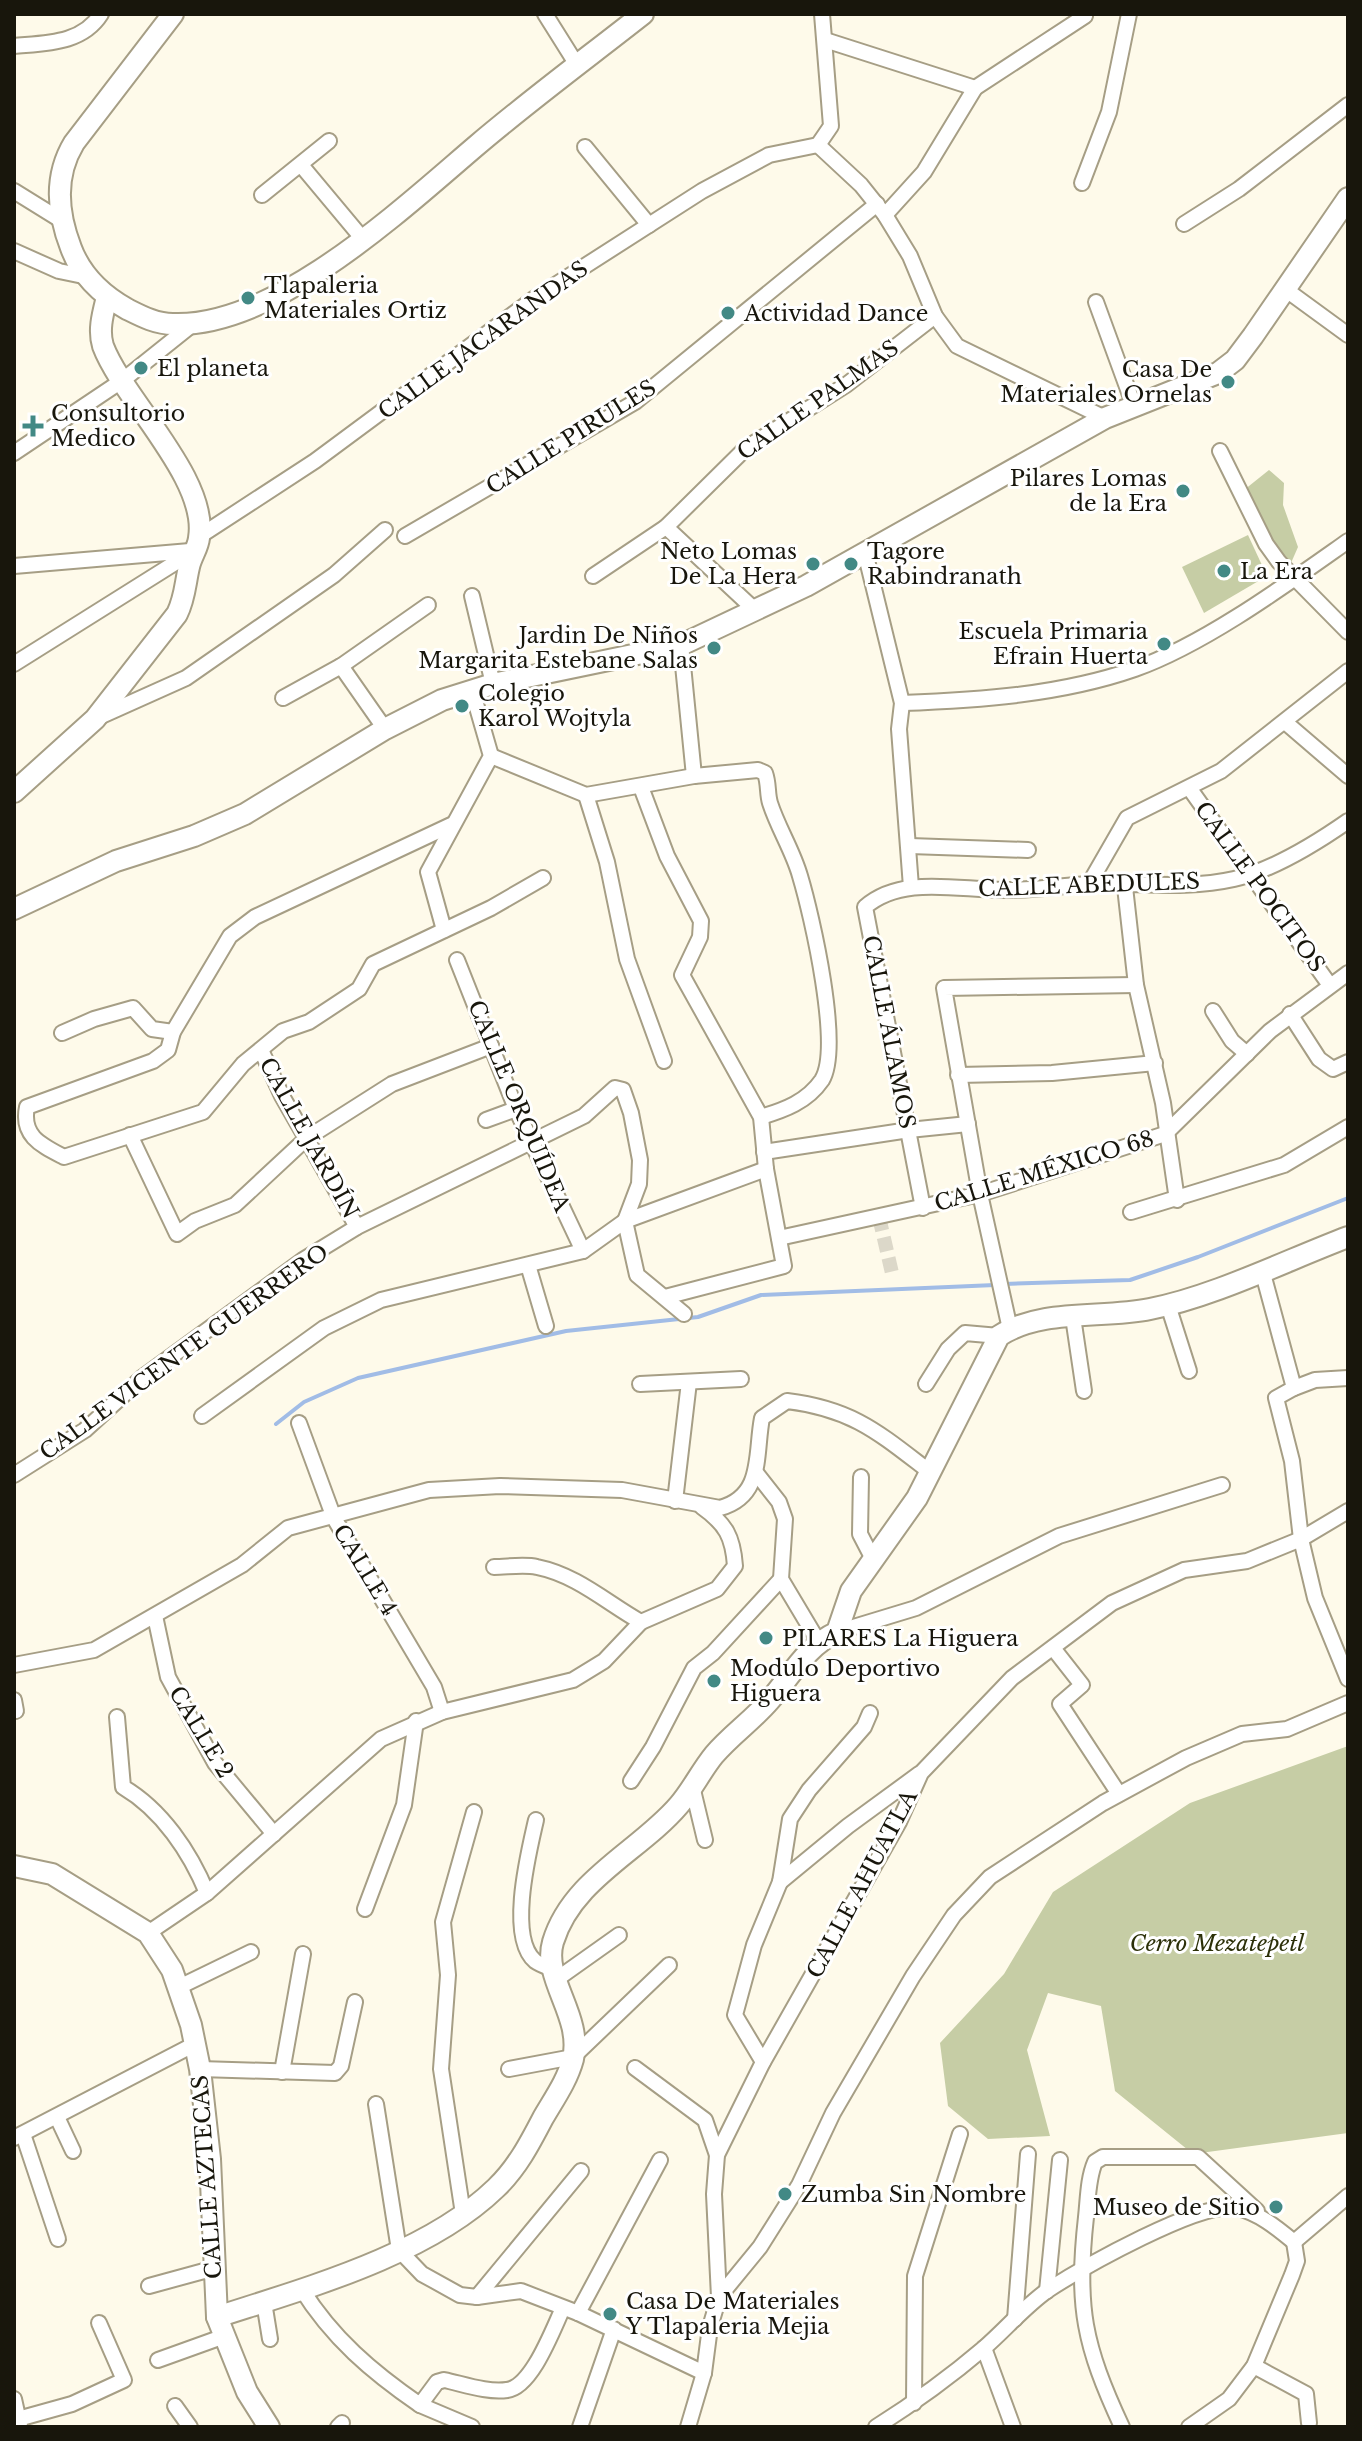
<svg xmlns="http://www.w3.org/2000/svg" width="1362" height="2441" font-family="'Libre Baskerville',serif">
  <style>
    .green { fill: #c6cda5 }
    .lines { fill: none; stroke-linecap: round; stroke-linejoin: round }
    .stream { stroke: #a1bce6; stroke-width: 4 }
    .street-tunnel { stroke: #dcd8c9; stroke-width: 14; stroke-dasharray: 14 7; stroke-linecap: butt }
    .street-casing { stroke: #a69e85; stroke-width: 18 }
    .secondary-casing { stroke: #a69e85; stroke-width: 24 }
    .street { stroke: #fff; stroke-width: 14 }
    .secondary { stroke: #fff; stroke-width: 20 }
    .poi-dot { fill: #428985; stroke: #fff; stroke-width: 3 }
    .labels { text-anchor: middle; dominant-baseline: central; stroke-width: 6; stroke-linejoin: round; paint-order: stroke }
    .poi-label { font-size: 22px; fill: #18160c; stroke: #fff; text-anchor: start }
    .street-label { font-size: 22px; fill: #18160c; stroke: #fff }
    .park-label { font-size: 22px; font-style: italic; fill: #2c3008; stroke: #fff }
  </style>
  <rect width="100%" height="100%" fill="#fefaea"/>
  <!-- green -->
  <g class="green">
    <path d="M1269,470L1284,483L1283,505L1298,547L1291,563L1272,546L1244,490Z"/>
    <path d="M1248,535L1267,576L1204,613L1182,567Z"/>
    <path d="M1348,1746V2133L1193,2154L1115,2091L1101,2006L1048,1993L1027,2050L1050,2136L988,2139L948,2106L940,2043L1004,1974L1053,1892L1190,1803Z"/>
  </g>
  <g class="lines">
    <!-- stream -->
    <g class="stream">
      <path d="M1004,1284L1130,1280L1198,1257L1348,1198"/>
      <path d="M276,1424L304,1402L358,1378L566,1331L698,1317L761,1295L995,1285"/>
    </g>
    <!-- street-tunnel -->
    <path class="street-tunnel" d="M879,1217L892,1273"/>
    <!-- street casing -->
    <g class="street-casing">
      <g id="street">
        <path d="M545,14L577,65"/>
        <path d="M825,40L975,88"/>
        <path d="M14,46C46,43 82,44 101,14"/>
        <path d="M818,145L861,185L885,215L910,256L935,316L957,346L1105,418"/>
        <path d="M818,145L831,126L822,14"/>
        <path d="M585,147L649,225"/>
        <path d="M301,165L362,238"/>
        <path d="M1082,183L1109,112L1129,14"/>
        <path d="M14,191L64,222"/>
        <path d="M262,195L329,141"/>
        <path d="M885,215L924,172L975,88L1085,16"/>
        <path d="M1184,224L1239,189L1348,105"/>
        <path d="M14,251L59,271L88,277"/>
        <path d="M1285,289L1348,335"/>
        <path d="M1096,302L1134,406"/>
        <path d="M1220,451L1266,544L1279,562L1348,632"/>
        <path d="M14,453L123,380L193,324"/>
        <path d="M666,527L756,611"/>
        <path d="M200,536L315,461L535,298L702,191L769,155L818,145"/>
        <path d="M405,536L635,402L877,204"/>
        <path d="M865,552L902,703L899,729L911,887"/>
        <path d="M14,566L190,551"/>
        <path d="M593,576L666,527L746,448L846,385L935,316"/>
        <path d="M472,596L493,684"/>
        <path d="M681,645L694,776"/>
        <path d="M14,664L194,551"/>
        <path d="M341,666L385,729"/>
        <path d="M283,698L341,666L428,605"/>
        <path d="M902,703C980,700 1060,695 1135,669C1205,644 1287,584 1348,541"/>
        <path d="M99,717L186,678L334,575L385,530"/>
        <path d="M1285,722L1348,776"/>
        <path d="M491,756L586,795L694,776L758,770L765,773C769,784 767,793 770,803C778,828 793,851 800,876C812,916 842,1047 822,1080C807,1102 784,1110 761,1117"/>
        <path d="M641,787L667,856L701,921L700,937L682,975L761,1117L766,1169L784,1266L665,1297"/>
        <path d="M1190,789L1329,984"/>
        <path d="M586,795L607,862L627,959L664,1061"/>
        <path d="M451,825L255,917L230,936L173,1032L168,1050L153,1061L27,1107C21,1136 41,1145 64,1157L203,1112L243,1064L283,1031L309,1022L359,989L373,964L491,908L543,878"/>
        <path d="M910,846L1028,850"/>
        <path d="M1089,884L1127,818L1221,771L1348,671"/>
        <path d="M1125,887L1136,985L1163,1103L1177,1200"/>
        <path d="M444,930L428,872L491,756L472,690"/>
        <path d="M457,960L516,1109L583,1251"/>
        <path d="M1213,1011L1232,1041L1247,1054"/>
        <path d="M1290,1014L1319,1059L1333,1069L1348,1062"/>
        <path d="M62,1033L94,1019L133,1008L152,1029L173,1032"/>
        <path d="M261,1050L282,1096L357,1227"/>
        <path d="M958,1075L1052,1073L1155,1063"/>
        <path d="M486,1120L516,1109"/>
        <path d="M130,1135L177,1234L195,1221L235,1205L307,1138L392,1084L491,1046"/>
        <path d="M764,1152L909,1130L968,1124"/>
        <path d="M923,1208L865,907C903,874 961,891 1007,890C1034,890 1060,886 1087,884C1136,882 1185,890 1234,879C1273,870 1315,844 1348,821"/>
        <path d="M1131,1212L1284,1165L1348,1127"/>
        <path d="M779,1238L980,1194L1165,1134L1270,1031L1348,973"/>
        <path d="M528,1265L546,1326"/>
        <path d="M1262,1270L1294,1388L1276,1398L1292,1461L1301,1539L1315,1598L1348,1679"/>
        <path d="M1168,1305L1189,1371"/>
        <path d="M1073,1317L1084,1391"/>
        <path d="M1010,1329L980,1194L944,988L1136,985"/>
        <path d="M640,1384L741,1379"/>
        <path d="M926,1384L948,1349L965,1333L999,1336"/>
        <path d="M1294,1388L1315,1380L1348,1378"/>
        <path d="M202,1416L324,1328L381,1300L583,1251L625,1221L766,1169"/>
        <path d="M299,1423L334,1518L434,1687L442,1712"/>
        <path d="M757,1474L779,1502L785,1519L781,1579L818,1641"/>
        <path d="M14,1475L85,1430L143,1377L303,1260L357,1227L584,1116L615,1088L623,1090L631,1113L640,1160L639,1184L625,1221L637,1275L684,1314"/>
        <path d="M861,1477L860,1534L873,1559"/>
        <path d="M675,1501L689,1382"/>
        <path d="M494,1567C507,1567 524,1564 537,1567C577,1575 607,1603 641,1622"/>
        <path d="M155,1616L168,1677L215,1763L274,1834"/>
        <path d="M837,1632L916,1608L1059,1536L1222,1485"/>
        <path d="M1053,1648L1082,1685L1060,1704L1119,1794"/>
        <path d="M14,1665L94,1650L242,1565L288,1528L429,1490L500,1486L622,1490L720,1508C764,1496 755,1454 762,1418L787,1401C853,1409 879,1433 930,1472"/>
        <path d="M14,1700L16,1711"/>
        <path d="M117,1717L123,1787C162,1810 190,1852 207,1893"/>
        <path d="M631,1781L653,1747L694,1668L713,1653L781,1579"/>
        <path d="M692,1786L705,1840"/>
        <path d="M536,1820C529,1851 507,1937 535,1961C539,1964 547,1967 552,1969"/>
        <path d="M780,1882L848,1826L919,1774"/>
        <path d="M365,1909L404,1805L416,1721"/>
        <path d="M148,1933L207,1893L381,1739L442,1712L573,1680L604,1661L641,1622L717,1589L735,1566C733,1537 726,1524 702,1507"/>
        <path d="M557,1979L619,1935"/>
        <path d="M179,1987L251,1952"/>
        <path d="M763,2062L735,2015L754,1945L780,1882L790,1819L809,1790L864,1727L870,1713"/>
        <path d="M635,2068L705,2120L717,2155"/>
        <path d="M200,2069L335,2073L341,2066L355,2002"/>
        <path d="M509,2069L573,2057L669,1965"/>
        <path d="M282,2072L303,1954"/>
        <path d="M376,2104L399,2250L422,2274L460,2295L477,2297L521,2291L578,2313L704,2373"/>
        <path d="M57,2117L73,2151"/>
        <path d="M23,2134L58,2239"/>
        <path d="M14,2138L195,2044"/>
        <path d="M463,2214L441,2069L448,1975L443,1922L474,1812"/>
        <path d="M1294,2242L1348,2196"/>
        <path d="M149,2286L215,2268"/>
        <path d="M301,2288C332,2338 372,2372 420,2405L437,2382L444,2380C463,2384 488,2393 507,2390C532,2387 553,2329 563,2308"/>
        <path d="M1047,2291L1060,2160"/>
        <path d="M477,2297L581,2171"/>
        <path d="M719,2297L760,2247L799,2185L833,2113L913,1976L954,1915L990,1877L1103,1803L1186,1758L1242,1734L1287,1729L1348,1703"/>
        <path d="M264,2302L270,2339"/>
        <path d="M578,2313L660,2160"/>
        <path d="M1015,2319L1028,2154"/>
        <path d="M984,2348L1013,2427"/>
        <path d="M158,2360L222,2337"/>
        <path d="M1254,2366L1306,2394L1309,2423"/>
        <path d="M14,2399L20,2426"/>
        <path d="M914,2403L915,2276L960,2134"/>
        <path d="M420,2405L472,2427"/>
        <path d="M175,2406L190,2427"/>
        <path d="M18,2419L72,2404L124,2380L99,2323"/>
        <path d="M338,2427L342,2423"/>
        <path d="M580,2427L614,2329"/>
        <path d="M688,2427L704,2373L710,2327L719,2297L714,2194L717,2155L763,2062L899,1822L921,1773L1012,1678L1112,1603L1184,1570L1247,1561L1301,1539L1348,1511"/>
        <path d="M876,2427C914,2403 950,2377 984,2348C1006,2329 1025,2306 1048,2290C1082,2268 1201,2200 1237,2208C1259,2213 1277,2228 1294,2242"/>
        <path d="M1122,2427C1084,2345 1076,2307 1086,2217C1088,2199 1088,2178 1095,2162L1103,2157H1198L1257,2211"/>
        <path d="M1189,2427L1229,2399L1254,2366L1292,2275L1297,2261L1294,2242"/>
      </g>
    </g>
    <!-- secondary casing -->
    <g class="secondary-casing">
      <g id="secondary">
        <path d="M173,14L74,143C54,176 57,212 71,248C81,275 102,295 127,309C141,316 156,324 173,324C275,328 402,209 476,146C530,100 587,58 643,14"/>
        <path d="M14,792L95,719L177,614C185,598 185,584 189,567C191,557 198,548 199,538C209,479 123,399 103,346C98,330 103,313 107,297"/>
        <path d="M14,909L116,861L194,836L245,814L385,729L442,700L493,684L681,645L806,586L1105,418L1218,373L1235,360L1253,336L1348,198"/>
        <path d="M14,1866L52,1874L148,1933L172,1970L191,2025L200,2069L210,2159L217,2317L247,2392L269,2427"/>
        <path d="M217,2317C306,2288 427,2255 496,2188C517,2168 530,2143 543,2118C554,2099 567,2081 573,2059C583,2016 542,1979 553,1942C572,1879 640,1851 679,1805C692,1790 701,1771 714,1755C731,1735 753,1720 770,1700C792,1675 805,1647 837,1632L851,1591L917,1498L999,1336C1042,1308 1102,1319 1150,1309C1213,1297 1287,1260 1348,1237"/>
      </g>
    </g>
    <!-- street -->
    <use href="#street" class="street"/>
    <!-- secondary -->
    <use href="#secondary" class="secondary"/>
  </g>
  <!-- markers -->
  <g class="poi-dot">
    <circle cx="248" cy="298" r="8"/>
    <circle cx="728" cy="313" r="8"/>
    <circle cx="141" cy="368" r="8"/>
    <circle cx="1228" cy="382" r="8"/>
    <path d="M29 414h8v8h8v8h-8v8h-8v-8h-8v-8h8z"/>
    <circle cx="1183" cy="491" r="8"/>
    <circle cx="813" cy="564" r="8"/>
    <circle cx="851" cy="564" r="8"/>
    <circle cx="1224" cy="571" r="8"/>
    <circle cx="1164" cy="644" r="8"/>
    <circle cx="714" cy="648" r="8"/>
    <circle cx="462" cy="706" r="8"/>
    <circle cx="766" cy="1638" r="8"/>
    <circle cx="714" cy="1681" r="8"/>
    <circle cx="785" cy="2194" r="8"/>
    <circle cx="1276" cy="2207" r="8"/>
    <circle cx="610" cy="2314" r="8"/>
  </g>
  <g class="labels">
    <!-- poi labels -->
    <g class="poi-label">
      <text x="264" y="285">Tlapaleria<tspan x="264" dy="25">Materiales Ortiz</tspan></text>
      <text x="744" y="313">Actividad Dance</text>
      <text x="157" y="368">El planeta</text>
      <text x="1212" y="369" text-anchor="end">Casa De<tspan x="1212" dy="25">Materiales Ornelas</tspan></text>
      <text x="51" y="413">Consultorio<tspan x="51" dy="25">Medico</tspan></text>
      <text x="1167" y="478" text-anchor="end">Pilares Lomas<tspan x="1167" dy="25">de la Era</tspan></text>
      <text x="797" y="551" text-anchor="end">Neto Lomas<tspan x="797" dy="25">De La Hera</tspan></text>
      <text x="867" y="551">Tagore<tspan x="867" dy="25">Rabindranath</tspan></text>
      <text x="1240" y="571">La Era</text>
      <text x="1148" y="631" text-anchor="end">Escuela Primaria<tspan x="1148" dy="25">Efrain Huerta</tspan></text>
      <text x="698" y="635" text-anchor="end">Jardin De Niños<tspan x="698" dy="25">Margarita Estebane Salas</tspan></text>
      <text x="478" y="693">Colegio<tspan x="478" dy="25">Karol Wojtyla</tspan></text>
      <text x="782" y="1638">PILARES La Higuera</text>
      <text x="730" y="1668">Modulo Deportivo<tspan x="730" dy="25">Higuera</tspan></text>
      <text x="801" y="2194">Zumba Sin Nombre</text>
      <text x="1260" y="2207" text-anchor="end">Museo de Sitio</text>
      <text x="626" y="2301">Casa De Materiales<tspan x="626" dy="25">Y Tlapaleria Mejia</tspan></text>
    </g>
    <!-- street labels -->
    <g class="street-label">
      <text transform="translate(483 340) rotate(-36)">CALLE JACARANDAS</text>
      <text transform="translate(818 400) rotate(-35)">CALLE PALMAS</text>
      <text transform="translate(571 437) rotate(-32)">CALLE PIRULES</text>
      <text transform="translate(1089 885) rotate(-2)">CALLE ABEDULES</text>
      <text transform="translate(1260 887) rotate(54)">CALLE POCITOS</text>
      <text transform="translate(889 1032) rotate(79)">CALLE ÁLAMOS</text>
      <text transform="translate(519 1106) rotate(67)">CALLE ORQUÍDEA</text>
      <text transform="translate(309 1138) rotate(61)">CALLE JARDÍN</text>
      <text transform="translate(1044 1171) rotate(-17)">CALLE MÉXICO 68</text>
      <text transform="translate(184 1352) rotate(-36)">CALLE VICENTE GUERRERO</text>
      <text transform="translate(365 1570) rotate(59)">CALLE 4</text>
      <text transform="translate(201 1732) rotate(59)">CALLE 2</text>
      <text transform="translate(862 1884) rotate(-62)">CALLE AHUATLA</text>
      <text transform="translate(207 2177) rotate(-94)">CALLE AZTECAS</text>
    </g>
    <!-- park labels -->
    <g class="park-label">
      <text x="1217" y="1943">Cerro Mezatepetl</text>
    </g>
  </g>
  <!-- border -->
  <rect width="1362" height="2441" fill="none" stroke="#18160c" stroke-width="32"/>
</svg>
